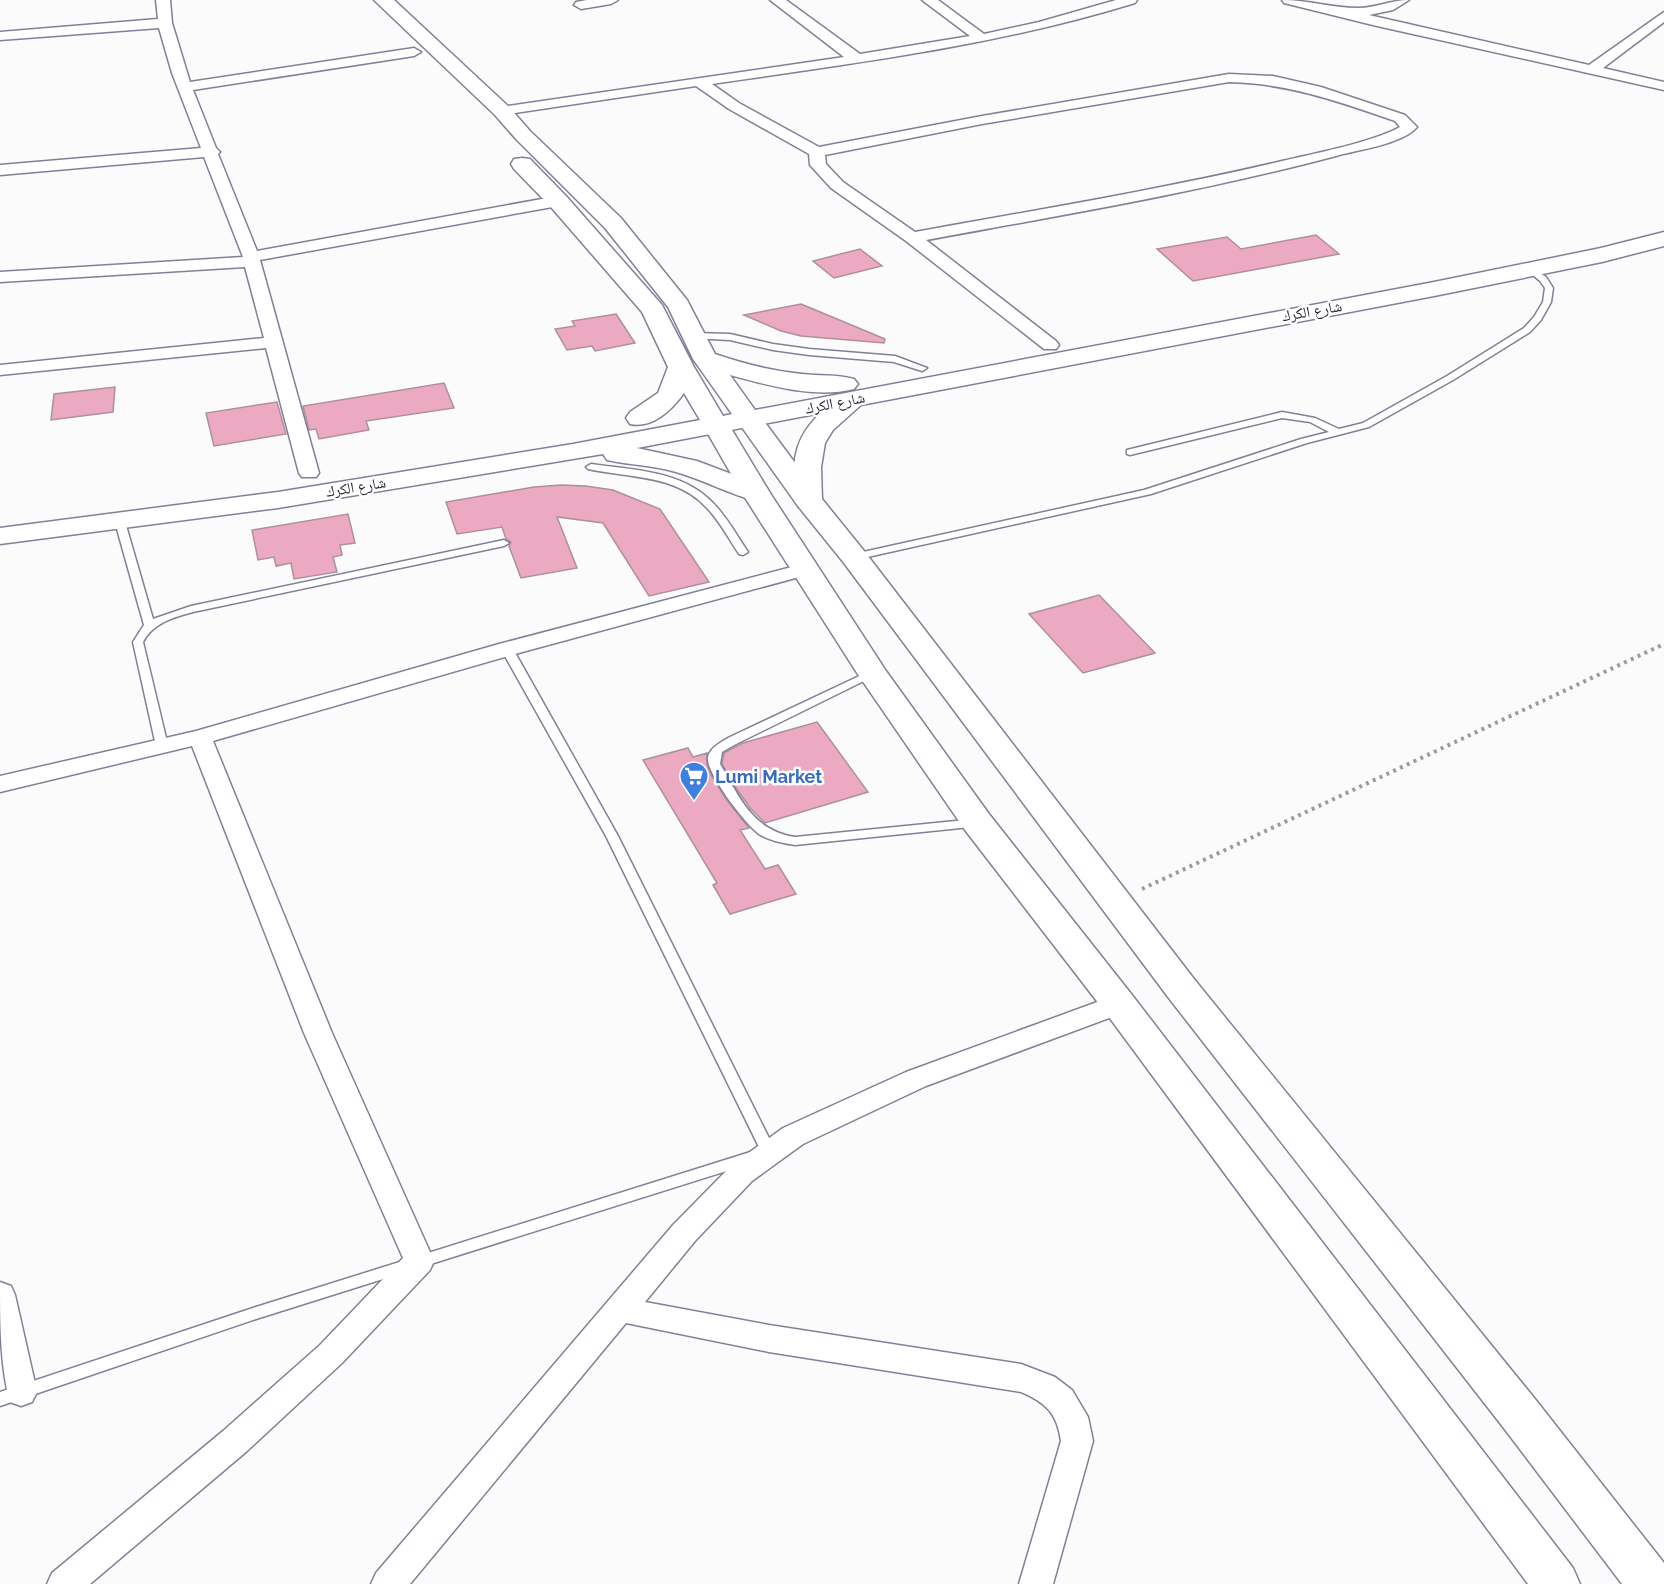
<svg xmlns="http://www.w3.org/2000/svg" width="1664" height="1584" font-family="Raleway,'Noto Naskh Arabic',sans-serif">
  <style>
    .building { fill: #eba9c2; stroke: #ae909b; stroke-width: 1.5 }
    .lines { fill: none; stroke-linecap: round; stroke-linejoin: round }
    .lane-casing { stroke: #827f99; stroke-width: 3 }
    .street-casing { stroke: #827f99; stroke-width: 3 }
    .secondary-casing { stroke: #827f99; stroke-width: 3 }
    .primary-casing { stroke: #827f99; stroke-width: 3 }
    .path { stroke: #9b9ba0; stroke-width: 4; stroke-dasharray: 3 4.5; stroke-linecap: butt }
    .lane { fill: #fff; fill-rule: evenodd }
    .street { fill: #fff; fill-rule: evenodd }
    .secondary { fill: #fff; fill-rule: evenodd }
    .primary { fill: #fff; fill-rule: evenodd }
    .labels { text-anchor: middle; dominant-baseline: central; stroke-width: 5; stroke-linejoin: round; paint-order: stroke }
    .far-street-label { font-size: 15px; fill: #272530; stroke: #fff }
    .shop-label { font-size: 18px; font-weight: bold; fill: #366cbe; stroke: #fff; text-anchor: start }
  </style>
  <rect width="100%" height="100%" fill="#fbfbfb"/>
  <!-- building -->
  <g class="building">
    <path d="M1316,235L1339,254L1193,281L1157,249L1227,237L1241,249Z"/>
    <path d="M860,249L882,266L834,278L813,261Z"/>
    <path d="M801,304L885,339L884,343L801,336L781,331L744,315Z"/>
    <path d="M616,314L635,343L595,351L592,346L567,350L555,329L575,326L572,321Z"/>
    <path d="M444,383L454,408L366,421L369,430L319,439L316,429L309,430L303,406Z"/>
    <path d="M115,387L113,412L51,420L54,394Z"/>
    <path d="M277,402L286,434L214,446L206,413Z"/>
    <path d="M561,485L586,486L613,490L660,509L709,582L649,596L603,523L557,517L577,568L521,578L509,546L511,542L506,539L502,527L457,534L446,502L534,487Z"/>
    <path d="M348,514L355,543L340,545L342,555L333,557L337,572L294,579L291,563L276,566L274,557L258,560L252,530Z"/>
    <path d="M1099,595L1155,653L1083,673L1029,614Z"/>
    <path d="M817,722L868,792L765,823L751,809L736,788L722,764L724,753L743,743Z"/>
    <path d="M688,748L693,757L707,753V764L711,775L726,799L749,828L740,830L765,869L778,865L796,894L730,914L713,885L717,883L643,760Z"/>
  </g>
  <g class="lines">
    <!-- lane casing -->
    <g class="lane-casing">
      <g id="lane">
        <path d="M1531,267L1546,277L1553,288L1551,302L1541,320L1530,332L1453,380L1369,427L1307,443L1151,494L854,560L849,557L854,554L1144,490L1301,439L1329,432L1310,422L1282,418L1130,455L1127,454V450L1282,412L1315,418L1339,429L1363,423L1447,376L1524,328L1534,317L1543,302L1545,288L1540,281L1527,270Z"/>
        <path d="M693,333L730,334L773,344L809,349L895,356L927,368L922,371L894,362L809,355L773,350L730,340L690,338L689,336Z"/>
        <path d="M591,464C632,470 682,470 713,503C727,517 737,536 748,552L743,555L739,554C729,539 720,522 708,509C677,474 629,478 588,469L586,467Z"/>
        <path d="M120,519L125,522L153,619L191,606L504,540L509,543L504,546L193,612C174,617 153,623 143,642L168,746L162,750L156,746L133,642L144,625L115,522Z"/>
        <path d="M507,646L513,649L618,836L776,1152L774,1156L256,1319L0,1406V1392L256,1307L760,1149L606,836L501,649Z"/>
        <path d="M872,670L876,671L878,673L876,675L736,744L722,752L720,764C740,798 752,830 795,837L976,819L980,820L982,823L980,826L795,845C783,843 770,841 759,834C746,825 705,772 708,757C710,748 720,743 728,738Z"/>
      </g>
    </g>
    <!-- street casing -->
    <g class="street-casing">
      <g id="street">
        <path d="M156,0H170L172,23L190,82L414,48L421,52L414,56L193,90L216,148L220,152L218,154L257,251L558,196L566,201L558,206L260,260L319,473L316,477H302L299,473L266,348L0,375V365L264,338L245,267L0,282V272L243,257L204,157L0,175V165L201,148L172,73L159,28L0,40V32L158,19Z"/>
        <path d="M587,0H618L611,4L581,9L574,5L576,2Z"/>
        <path d="M770,0H786L860,54L970,36L922,0H938L984,34L1039,22L1116,0H1137L1135,3C996,46 855,63 712,84L739,103L819,147L982,116L1229,74L1273,76L1321,87L1405,115L1417,127C1403,144 1357,150 1336,156C1201,192 1063,215 926,240L1056,341L1059,345L1056,349H1044L906,241L831,188L810,165L809,154L729,109L696,86L502,115L495,111L502,107L844,57ZM1229,82C1287,83 1340,102 1395,121L1400,127C1371,143 1311,154 1278,162C1158,190 1036,210 915,232L843,182L826,164L825,155L982,124Z"/>
        <path d="M1282,0C1308,0 1332,8 1358,8C1376,8 1391,0 1409,0L1393,10L1369,15L1589,65L1664,12V22L1603,68L1664,82V90L1377,26L1284,3Z"/>
        <path d="M807,563L814,565L817,569L814,573L515,654L213,741L332,1033L434,1261L430,1270L342,1363L247,1451L90,1584H47L52,1573L223,1431L320,1345L403,1258L304,1033L192,746L0,792V776L196,731L499,644Z"/>
        <path d="M1119,994L1128,997L1132,1004L1128,1011L926,1086L803,1144L752,1181L695,1241L645,1302L769,1325L1021,1364L1055,1377L1072,1390L1088,1417L1093,1441L1053,1584H1019L1061,1441C1057,1413 1046,1403 1021,1392L769,1352L626,1323L410,1584H371L376,1573L673,1225L732,1165L783,1128L906,1072Z"/>
        <path d="M0,1282L11,1286L15,1295L37,1392L32,1402L21,1406L10,1402C0,1367 0,1320 0,1282Z"/>
      </g>
    </g>
    <!-- secondary casing -->
    <g class="secondary-casing">
      <g id="secondary">
        <path d="M749,411L758,413L818,494L864,551L1194,979L1535,1399L1664,1563V1584H1622L1503,1427L1168,997L844,563L798,506L736,419L740,413Z"/>
        <path d="M716,417L725,419L729,425L770,493L886,671L989,814L1132,995L1573,1568L1580,1584H1528L1106,1013L965,830L857,673L742,493L703,425L707,419Z"/>
      </g>
    </g>
    <!-- primary casing -->
    <g class="primary-casing">
      <path id="primary" d="M374,0H394L509,107L530,131L621,218L687,300L715,354C744,364 772,371 802,374C819,376 837,374 854,379L858,384L854,389C815,399 767,385 730,375L755,410L1434,282L1601,248L1664,232V246L1602,262L1434,296L861,405L833,430L825,443L821,467L822,500L818,506L808,508L798,506L794,500C793,464 792,439 821,413L637,448L697,461L766,487L770,493L766,499L756,501C729,494 704,480 676,472C653,465 629,465 607,460L603,454L278,508L0,544V528L278,492L573,444L700,420L684,393C672,410 652,429 630,424L626,418L630,412L658,393L668,367L642,312L550,206L514,169L511,164L514,159L522,158L530,159L566,196L662,305L694,367L723,416L732,414L693,359L668,307L605,228L516,139L495,115Z"/>
    </g>
    <!-- path -->
    <path class="path" d="M1142,889L1664,644"/>
    <!-- lane -->
    <use href="#lane" class="lane"/>
    <!-- street -->
    <use href="#street" class="street"/>
    <!-- secondary -->
    <use href="#secondary" class="secondary"/>
    <!-- primary -->
    <use href="#primary" class="primary"/>
  </g>
  <!-- icons -->
  <defs>
    <g id="supermarket-pin" transform="scale(1.5)"><path d="M0 17L-7.5 6A9.5 9.5 0 1 1 7.5 6Z" fill="#3f7fe0" stroke="#fff"/><path d="M-6-5.5h2.5l.6 2H6L4.5 2H-2.5L-4.4-4H-6ZM-1.5 3.2a1.3 1.3 0 1 0 .1 0ZM3 3.2a1.3 1.3 0 1 0 .1 0Z" fill="#fff"/></g>
  </defs>
  <g fill-rule="evenodd">
    <use href="#supermarket-pin" x="694" y="776"/>
  </g>
  <g class="labels">
    <!-- far-street labels -->
    <g class="far-street-label">
      <text transform="translate(1312 311) rotate(-10)">شارع الكرك</text>
      <text transform="translate(835 403) rotate(-11)">شارع الكرك</text>
      <text transform="translate(356 487) rotate(-9)">شارع الكرك</text>
    </g>
    <!-- shop labels -->
    <g class="shop-label">
      <text x="715" y="776">Lumi Market</text>
    </g>
  </g>
</svg>
